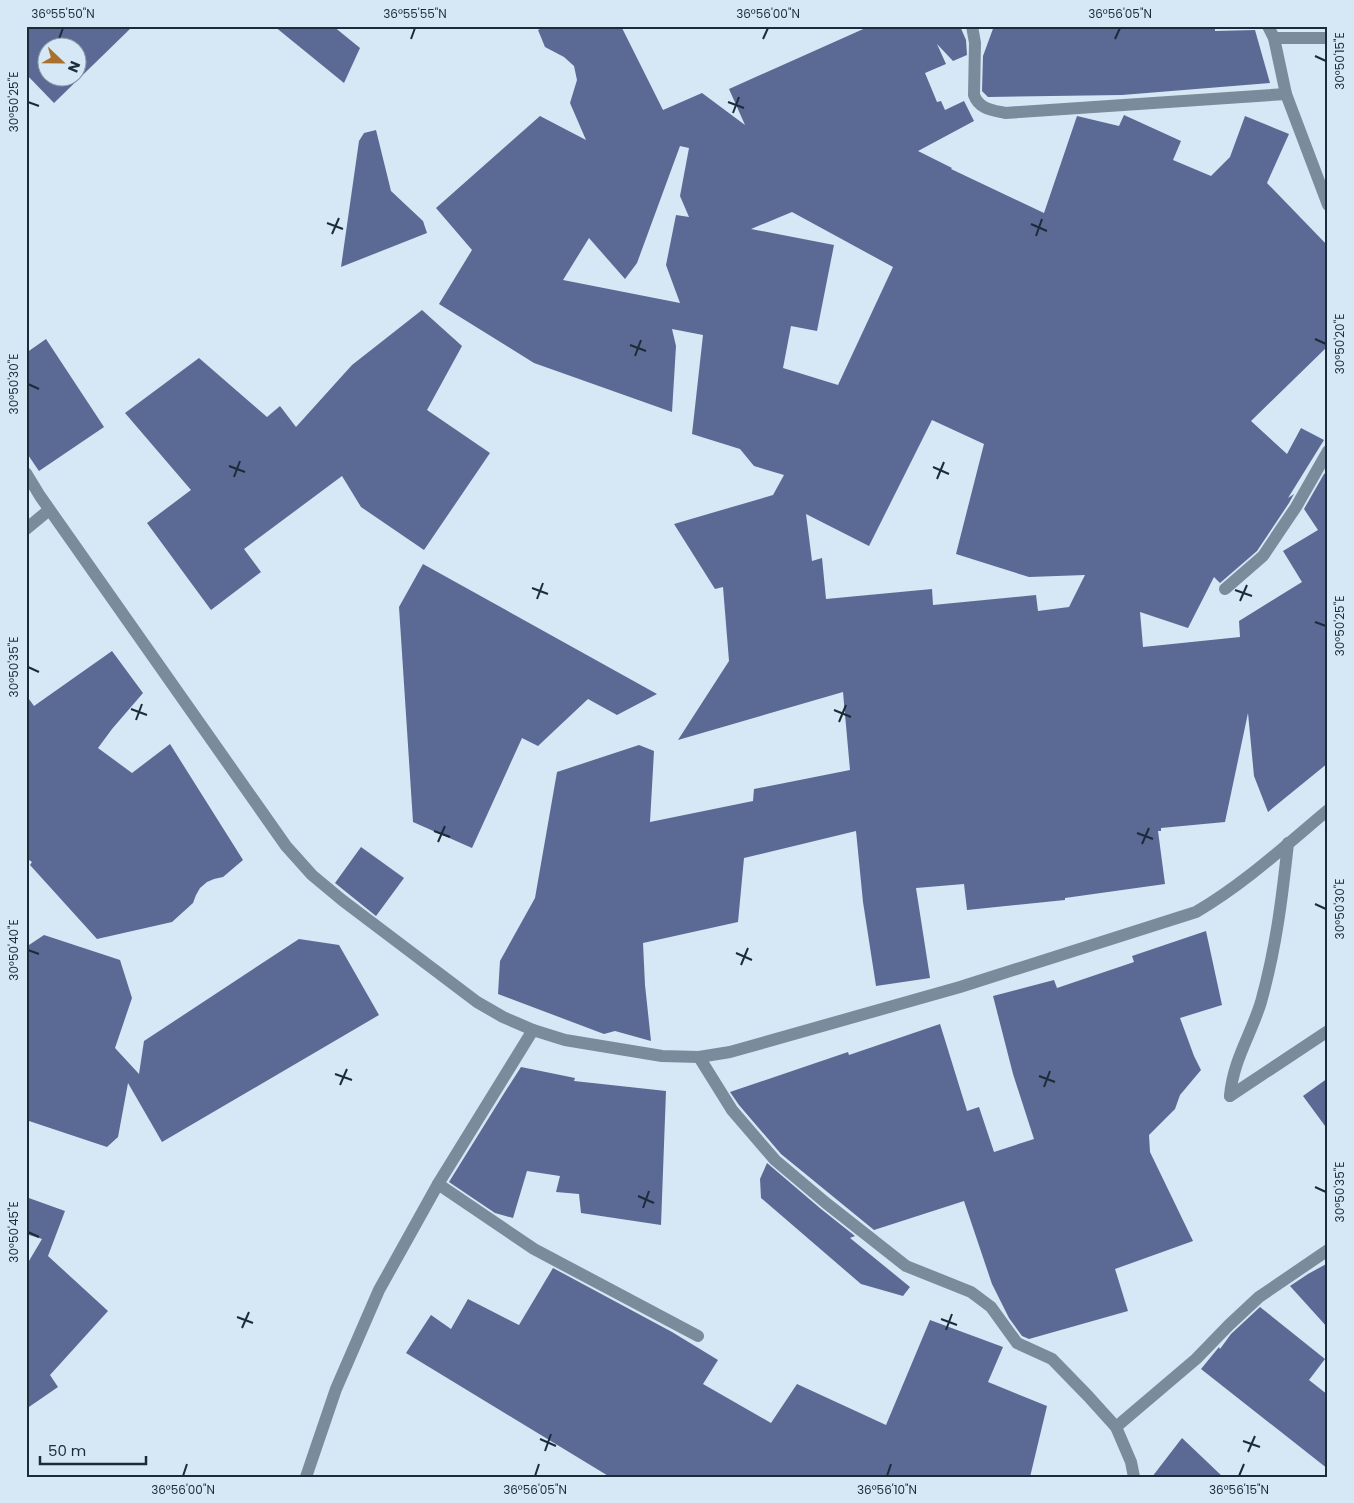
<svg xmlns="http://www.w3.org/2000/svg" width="1354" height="1503" font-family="Poppins,sans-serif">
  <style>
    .building { fill: #5a6a94; fill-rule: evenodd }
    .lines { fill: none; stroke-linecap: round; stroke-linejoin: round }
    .minor { stroke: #7a8b9b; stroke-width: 12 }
    .ticks { fill: none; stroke: #1b2b39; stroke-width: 2 }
    .neatline { fill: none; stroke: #1b2b39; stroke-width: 2 }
    .ticks-label { font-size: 12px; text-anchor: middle; fill: #1b2b39 }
  </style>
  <rect width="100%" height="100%" fill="#d6e7f6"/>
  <!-- building -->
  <g class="building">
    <path d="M26,26H133L54,103L26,74ZM48,48H78V78H48Z"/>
    <path d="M274,26H333L360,48L344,83Z"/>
    <path d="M546,26H621L663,110L702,93L745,125L729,89L870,26H960L966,40L967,55L953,61L937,44L946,64L925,73L937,102L941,101L945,110L964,101L974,121L918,151L952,168L951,169L1044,213L1077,116L1119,126L1124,115L1181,141L1173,160L1211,176L1230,157L1245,116L1289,134L1267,183L1328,246V346L1251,421L1287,454L1301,428L1324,440L1288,498L1294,494L1289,503L1257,551L1220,583L1214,577L1188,628L1140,612L1143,647L1240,637L1239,621L1302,582L1283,551L1318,530L1304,509L1324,474L1328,471V763L1268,812L1254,776L1248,713L1225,822L1161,828V831H1158L1165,884L1065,898V900L967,910L964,884L916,888L930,978L876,986L863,902L856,831L744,858L738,922L643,943L645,985L651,1041L615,1031L604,1034L498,994L500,961L535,898L557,772L639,745L654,751L650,822L753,801L754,789L850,770L843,692L678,740L729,661L723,587L715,589L674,524L773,495L784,475L754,466L740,449L692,434L703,335L672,329L676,346L672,412L534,363L439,304L472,250L436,208L540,116L586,140L570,103L577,80L574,66L564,57L545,47L538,30ZM680,146L689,148L680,196L689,217L676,215L666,265L680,303L563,280L589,238L625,279L637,263ZM792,212L893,267L838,385L783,368L791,326L817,331L834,245L751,229ZM932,420L984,444L956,554L1029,577L1085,575L1069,607L1038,611L1036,595L933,605L932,589L826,599L822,558L812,561L806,514L869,546Z"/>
    <path d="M994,26H1215V31L1255,30L1270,83L1122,95L988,97L982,91L983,56Z"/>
    <path d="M376,130L391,191L423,221L427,233L341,267L359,141L364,133Z"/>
    <path d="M422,310L462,346L427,410L490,453L424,550L361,507L342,476L244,549L261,572L211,610L147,523L191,490L125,413L199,358L267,417L280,406L296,427L352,365Z"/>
    <path d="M46,339L104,427L39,471L26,452V353Z"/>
    <path d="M423,564L657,694L617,715L588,699L538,746L522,738L472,848L413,822L399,607Z"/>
    <path d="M112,651L143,693L112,729L98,748L132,773L170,744L243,860L223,877L214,879L207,882L200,888L196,895L193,903L172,922L97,939L30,865L32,862L26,858V695L34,706Z"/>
    <path d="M361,847L404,878L376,916L335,883Z"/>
    <path d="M1206,931L1222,1005L1180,1018L1194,1056L1201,1070L1180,1095L1175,1109L1149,1135L1150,1152L1193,1241L1115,1269L1128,1311L1029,1339L1022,1336L1009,1318L992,1284L964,1201L874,1230L781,1154L739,1105L730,1092L848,1052L849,1055L940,1024L967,1111L979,1107L994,1152L1034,1139L1013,1074L993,996L1054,980L1057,988L1134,962L1132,956Z"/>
    <path d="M44,935L120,960L132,998L115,1048L139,1074L144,1041L299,939L339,945L379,1015L162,1142L128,1083L118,1137L107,1147L26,1120V947Z"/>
    <path d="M521,1067L575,1078L574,1081L666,1091L661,1225L581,1213L579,1194L556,1192L560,1176L527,1171L513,1218L495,1213L449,1182L503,1095Z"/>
    <path d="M1328,1078V1130L1303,1096Z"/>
    <path d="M767,1163L821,1209L855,1236L850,1238L910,1287L903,1296L861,1284L761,1198L760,1179Z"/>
    <path d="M26,1197L65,1211L48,1256L108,1311L50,1375L58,1387L26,1409V1266L42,1239L26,1234Z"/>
    <path d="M1328,1263V1328L1290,1286L1308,1274Z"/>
    <path d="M553,1268L672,1332L718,1360L703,1384L771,1423L797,1384L886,1425L930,1320L1003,1347L988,1382L1047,1406L1030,1477H610L406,1353L431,1315L451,1329L468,1299L519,1325Z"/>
    <path d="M1260,1307L1325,1359L1309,1380L1328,1395V1469L1201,1369L1219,1347L1220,1349L1231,1334Z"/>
    <path d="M1182,1438L1223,1477H1152Z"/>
  </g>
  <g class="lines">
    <!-- minor -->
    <g class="minor">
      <path d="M972,26L975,43L974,95C979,109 992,110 1005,113L1286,94"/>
      <path d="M1268,26L1274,38L1286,94L1328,205"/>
      <path d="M1274,38H1328"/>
      <path d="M26,473L40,496L286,846L312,875L342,900L477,1002L503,1017L533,1030L565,1040L662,1056L699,1057L730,1052L960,987L1196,912C1244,884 1285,846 1328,810"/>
      <path d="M26,529L49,510"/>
      <path d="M1225,589L1263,556L1296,507L1328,451"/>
      <path d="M699,1057L732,1110L775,1160L826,1203L906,1266L971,1292L991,1307L1017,1343L1052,1359L1088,1396L1116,1427L1131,1462L1134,1477"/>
      <path d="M1230,1096C1233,1060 1251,1035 1261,1002C1276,948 1282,899 1288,843"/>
      <path d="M1230,1096L1328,1031"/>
      <path d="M438,1184L534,1249L698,1336"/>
      <path d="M1116,1427L1196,1359L1229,1325L1259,1297L1328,1250"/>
      <path d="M306,1477L336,1389L379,1290L438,1184L533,1030"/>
    </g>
  </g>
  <!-- ticks -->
  <path class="ticks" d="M59,39L63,28M411,39L415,28M763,39L768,28M1115,39L1120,28M1315,56L1326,61M28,102L39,106M728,102L744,108M733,113L739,97M327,223L343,229M1031,224L1047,231M332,234L339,218M1036,236L1042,219M1315,339L1326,344M630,345L646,351M635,356L641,340M28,384L39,389M229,466L245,472M933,467L949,474M234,477L240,461M937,479L944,462M532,588L548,594M1235,590L1252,596M537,599L543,583M1240,601L1247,585M1315,622L1326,626M28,667L39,672M131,709L147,715M834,710L851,717M136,720L142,704M839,722L846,705M434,831L450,837M1137,833L1153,839M438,842L445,826M1142,844L1149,828M1315,904L1326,909M28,950L39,954M736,953L752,960M741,965L748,948M335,1074L352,1080M1039,1076L1055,1082M340,1085L347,1069M1044,1087L1050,1071M1315,1187L1326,1192M638,1196L654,1203M643,1208L649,1191M28,1232L39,1237M237,1317L253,1323M941,1319L957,1325M242,1328L249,1312M946,1330L952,1314M540,1439L556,1446M1243,1441L1260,1447M545,1451L551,1434M1248,1452L1255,1436M183,1476L187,1464M535,1476L539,1464M887,1476L891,1464M1239,1476L1244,1464"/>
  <!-- border -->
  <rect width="1354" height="1503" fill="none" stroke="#d6e7f6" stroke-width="55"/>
  <!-- north arrow -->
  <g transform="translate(62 62) rotate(112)"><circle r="24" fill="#d6e7f6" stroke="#8b9caa"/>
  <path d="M0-4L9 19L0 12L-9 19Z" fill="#a9712e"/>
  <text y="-8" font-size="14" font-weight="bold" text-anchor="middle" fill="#1b2b39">N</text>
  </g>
  <!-- scale -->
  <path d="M40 1456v8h106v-8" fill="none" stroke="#1b2b39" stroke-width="2.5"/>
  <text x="48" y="1456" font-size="15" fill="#1b2b39" stroke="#d6e7f6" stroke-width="4" paint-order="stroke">50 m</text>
  <rect x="28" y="28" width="1298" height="1448" class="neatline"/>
  <g class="ticks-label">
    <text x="63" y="18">36°55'50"N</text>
    <text x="415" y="18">36°55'55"N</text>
    <text x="768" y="18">36°56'00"N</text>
    <text x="1120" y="18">36°56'05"N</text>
    <text transform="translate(1340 61) rotate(-90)" y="4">30°50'15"E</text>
    <text transform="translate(14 102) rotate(-90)" y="4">30°50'25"E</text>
    <text transform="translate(1340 344) rotate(-90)" y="4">30°50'20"E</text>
    <text transform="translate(14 384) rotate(-90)" y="4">30°50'30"E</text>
    <text transform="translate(1340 626) rotate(-90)" y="4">30°50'25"E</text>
    <text transform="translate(14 667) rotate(-90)" y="4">30°50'35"E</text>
    <text transform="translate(1340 909) rotate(-90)" y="4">30°50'30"E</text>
    <text transform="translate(14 950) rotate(-90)" y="4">30°50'40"E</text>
    <text transform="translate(1340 1192) rotate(-90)" y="4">30°50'35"E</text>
    <text transform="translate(14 1232) rotate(-90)" y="4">30°50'45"E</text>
    <text x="183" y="1494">36°56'00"N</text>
    <text x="535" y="1494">36°56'05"N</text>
    <text x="887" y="1494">36°56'10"N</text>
    <text x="1239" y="1494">36°56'15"N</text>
  </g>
</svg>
